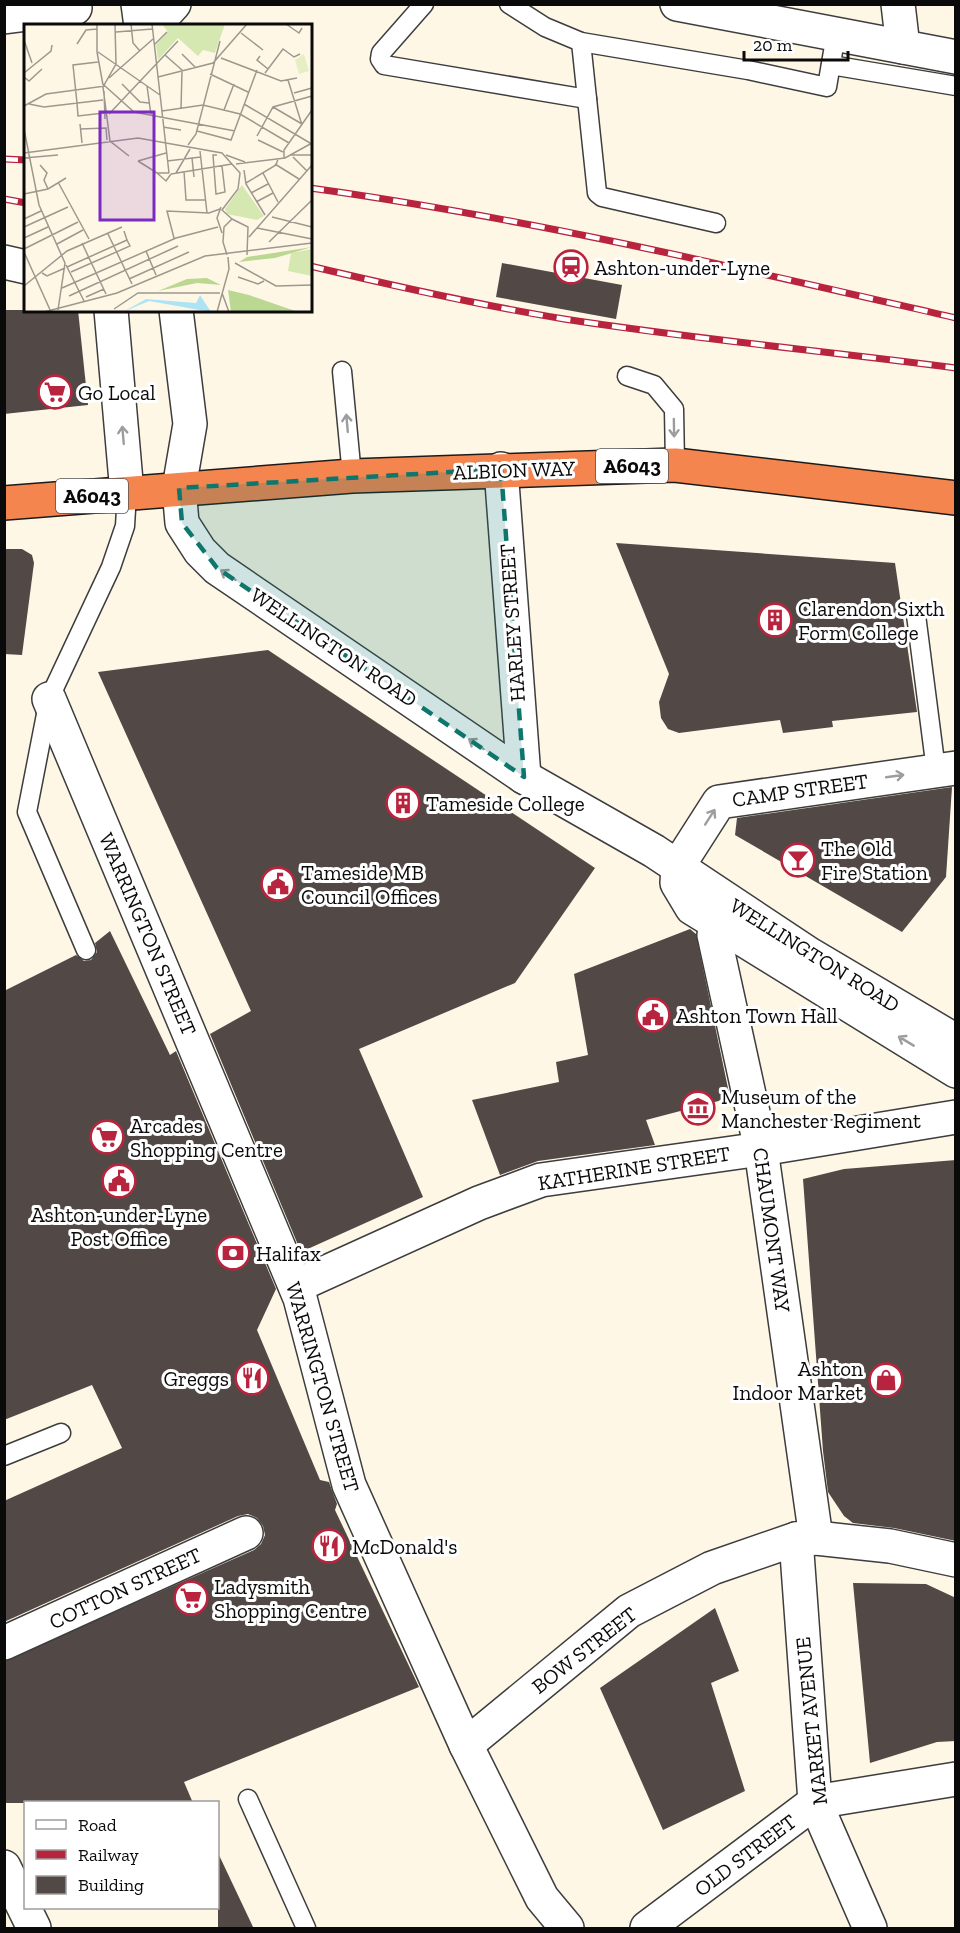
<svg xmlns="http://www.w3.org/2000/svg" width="960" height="1933" font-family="'Zilla Slab',serif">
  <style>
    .building { fill: #524946 }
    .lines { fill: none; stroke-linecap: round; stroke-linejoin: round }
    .lane-casing { stroke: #3d3d3d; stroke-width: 21 }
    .street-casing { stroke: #3d3d3d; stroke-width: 36 }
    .highway-casing { stroke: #1b1b1b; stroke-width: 36 }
    .lane { stroke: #fff; stroke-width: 18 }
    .street { stroke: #fff; stroke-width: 33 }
    .highway { stroke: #f4854f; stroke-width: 33 }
    .rail-casing { stroke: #b8243e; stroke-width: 7 }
    .rail { stroke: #fff; stroke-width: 4.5; stroke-dasharray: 14; stroke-linecap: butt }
    .oneway { stroke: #9d9d9d }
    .marked { fill: #0f766e; fill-opacity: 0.2; stroke: #0f766e; stroke-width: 4.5; stroke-dasharray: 12 8; stroke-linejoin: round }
    .labels { text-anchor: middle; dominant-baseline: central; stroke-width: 6; stroke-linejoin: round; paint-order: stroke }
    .shield { fill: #fff; stroke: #545454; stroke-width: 1.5 }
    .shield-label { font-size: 20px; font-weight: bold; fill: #0a0a0a }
    .poi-label { font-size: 21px; fill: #0a0a0a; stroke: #fff; text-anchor: start }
    .street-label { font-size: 21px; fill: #0a0a0a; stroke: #fff }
    .inset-road { fill: none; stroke: #9d988e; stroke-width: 1.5 }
    .view { fill: #7b2cbf; fill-opacity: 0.15; stroke: #7b2cbf; stroke-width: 3 }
    .inset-edge { fill: none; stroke: #0a0a0a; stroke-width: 3 }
  </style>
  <rect width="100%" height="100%" fill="#fff7e6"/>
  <!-- building -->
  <g class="building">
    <path d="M502,263L622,285L616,319L496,297Z"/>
    <path d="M4,310H78L88,405L4,414Z"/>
    <path d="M616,543L895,563L917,712L832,721L833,727L783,733L780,720L679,733L668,729L661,718L659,702L669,674Z"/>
    <path d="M4,549H22L32,555L34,563L22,655L4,654Z"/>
    <path d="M268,650L595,868L515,983L359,1049L423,1197L301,1252L210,1034L251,1011L98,672Z"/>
    <path d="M952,787L946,877L902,932L735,835L737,818Z"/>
    <path d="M690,929L696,934L730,1098L646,1120L655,1145L538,1161L500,1175L472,1100L559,1082L556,1062L588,1055L574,974Z"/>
    <path d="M110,931L170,1055L176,1051L276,1289L257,1330L320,1480L329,1482L337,1504L335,1510L419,1687L184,1782L193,1803H4V1661L254,1550L261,1544L265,1535L263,1526L257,1518L248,1514L238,1516L4,1622V1501L122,1448L92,1385L4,1420V991L76,955L84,961L91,960L97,952L95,943Z"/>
    <path d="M956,1160V1541L894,1528L853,1523L844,1516L828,1492L823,1451L803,1179L844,1169Z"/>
    <path d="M853,1583L926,1584L956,1598V1741L937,1742L870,1763Z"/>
    <path d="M715,1608L739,1671L711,1683L745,1791L663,1830L600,1688Z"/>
    <path d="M218,1853L254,1929H218Z"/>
  </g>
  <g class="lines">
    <!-- lane casing -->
    <g class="lane-casing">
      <g id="lane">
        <path d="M424,4L381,53L380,59L384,65L587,99"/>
        <path d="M509,4L545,27L581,42L748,70L827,87L836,34"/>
        <path d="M581,42L597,193L602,197L716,223"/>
        <path d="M831,65L956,86"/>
        <path d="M342,371L352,476"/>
        <path d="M627,376L654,385L674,409L675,465"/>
        <path d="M916,615L936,770"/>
        <path d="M86,950L27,812L49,699L111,567L125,526L127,493"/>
        <path d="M4,1456L61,1433"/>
        <path d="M248,1799L306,1928"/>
      </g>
    </g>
    <!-- street casing -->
    <g class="street-casing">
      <g id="street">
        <path d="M138,4L141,26"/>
        <path d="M677,4L956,57"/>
        <path d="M898,4L903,47"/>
        <path d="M4,17L75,8"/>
        <path d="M154,26L174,4"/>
        <path d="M4,262L26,267"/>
        <path d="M111,310L127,493"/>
        <path d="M176,310L190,424L179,488L182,523L200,551L217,568L524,777L654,851L809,954L956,1041"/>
        <path d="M501,469L524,777"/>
        <path d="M49,699L300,1298L349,1485L466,1745L542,1898L567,1928"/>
        <path d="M678,866L677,883L692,908L956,1071"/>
        <path d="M678,866L719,802L956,768"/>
        <path d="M718,927L714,935L761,1149L816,1538"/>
        <path d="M296,1286L479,1203L541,1180L761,1149L956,1117"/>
        <path d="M796,1539L815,1802L870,1928"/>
        <path d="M4,1643L246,1533"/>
        <path d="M466,1745L629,1611L712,1568L796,1539L816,1538L890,1546L956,1560"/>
        <path d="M4,1867L34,1928"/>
        <path d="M647,1928L815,1802L956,1779"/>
      </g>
    </g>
    <!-- highway casing -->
    <g class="highway-casing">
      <path id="highway" d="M4,503L352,476L675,465L956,498"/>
    </g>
    <!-- lane -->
    <use href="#lane" class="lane"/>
    <!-- street -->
    <use href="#street" class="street"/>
    <!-- highway -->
    <use href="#highway" class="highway"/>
    <!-- rail casing -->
    <g class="rail-casing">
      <g id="rail">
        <path d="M4,159L26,160"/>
        <path d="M310,188C528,218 742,269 956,318"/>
        <path d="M4,199L26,203"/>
        <path d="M310,266C394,286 479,305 564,319C694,339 825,351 956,368"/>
      </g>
    </g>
    <!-- rail -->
    <use href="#rail" class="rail"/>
  </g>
  <!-- one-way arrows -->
  <defs><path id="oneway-shaft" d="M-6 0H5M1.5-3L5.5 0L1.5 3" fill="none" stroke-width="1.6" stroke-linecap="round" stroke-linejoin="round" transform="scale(1.5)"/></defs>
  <g class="oneway">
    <use href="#oneway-shaft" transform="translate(347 423) rotate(-95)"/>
    <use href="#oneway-shaft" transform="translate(674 428) rotate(89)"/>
    <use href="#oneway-shaft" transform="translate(123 435) rotate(-95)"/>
    <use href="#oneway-shaft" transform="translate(228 575) rotate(-147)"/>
    <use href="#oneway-shaft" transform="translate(476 744) rotate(-146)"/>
    <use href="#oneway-shaft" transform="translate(895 776) rotate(-8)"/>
    <use href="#oneway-shaft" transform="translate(710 817) rotate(-57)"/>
    <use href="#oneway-shaft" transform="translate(906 1041) rotate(-149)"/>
  </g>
  <!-- marked area -->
  <path class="marked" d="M501,469L524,777L217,568L182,523L179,488Z"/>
  <!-- icons -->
  <defs>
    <g id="station-ring" transform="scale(1.725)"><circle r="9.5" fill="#fff" stroke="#b8243e" stroke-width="1.5"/><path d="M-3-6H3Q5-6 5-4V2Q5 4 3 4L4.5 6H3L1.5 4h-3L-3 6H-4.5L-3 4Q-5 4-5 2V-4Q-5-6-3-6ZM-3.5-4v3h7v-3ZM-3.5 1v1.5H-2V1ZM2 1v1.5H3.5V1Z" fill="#b8243e"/></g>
    <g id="supermarket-ring" transform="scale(1.725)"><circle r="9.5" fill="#fff" stroke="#b8243e" stroke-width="1.5"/><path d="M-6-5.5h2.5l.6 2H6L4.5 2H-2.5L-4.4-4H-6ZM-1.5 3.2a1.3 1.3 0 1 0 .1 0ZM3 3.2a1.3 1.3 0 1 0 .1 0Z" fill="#b8243e"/></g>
    <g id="building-ring" transform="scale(1.725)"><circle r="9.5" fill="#fff" stroke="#b8243e" stroke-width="1.5"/><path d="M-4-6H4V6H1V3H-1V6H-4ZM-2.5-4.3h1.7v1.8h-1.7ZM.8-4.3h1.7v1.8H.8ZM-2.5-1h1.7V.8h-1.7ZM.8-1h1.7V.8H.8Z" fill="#b8243e"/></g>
    <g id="bar-ring" transform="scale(1.725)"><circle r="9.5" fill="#fff" stroke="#b8243e" stroke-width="1.5"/><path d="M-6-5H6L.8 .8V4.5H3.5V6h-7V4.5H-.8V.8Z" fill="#b8243e"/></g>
    <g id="civic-ring" transform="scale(1.725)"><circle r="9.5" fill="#fff" stroke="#b8243e" stroke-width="1.5"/><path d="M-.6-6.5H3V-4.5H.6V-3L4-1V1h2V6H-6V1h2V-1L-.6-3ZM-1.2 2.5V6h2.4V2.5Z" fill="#b8243e"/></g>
    <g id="museum-ring" transform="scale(1.725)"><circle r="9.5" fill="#fff" stroke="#b8243e" stroke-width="1.5"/><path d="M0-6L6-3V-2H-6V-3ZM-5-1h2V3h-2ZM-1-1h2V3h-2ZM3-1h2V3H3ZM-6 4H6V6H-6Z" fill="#b8243e"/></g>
    <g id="bank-ring" transform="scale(1.725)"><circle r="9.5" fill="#fff" stroke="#b8243e" stroke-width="1.5"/><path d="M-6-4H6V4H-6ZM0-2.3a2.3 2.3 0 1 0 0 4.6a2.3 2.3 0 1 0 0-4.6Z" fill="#b8243e"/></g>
    <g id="restaurant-ring" transform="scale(1.725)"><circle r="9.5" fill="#fff" stroke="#b8243e" stroke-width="1.5"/><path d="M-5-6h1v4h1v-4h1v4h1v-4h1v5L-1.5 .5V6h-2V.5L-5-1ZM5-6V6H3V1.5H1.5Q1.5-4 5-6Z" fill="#b8243e"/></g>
    <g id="shop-ring" transform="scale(1.725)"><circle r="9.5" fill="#fff" stroke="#b8243e" stroke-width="1.5"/><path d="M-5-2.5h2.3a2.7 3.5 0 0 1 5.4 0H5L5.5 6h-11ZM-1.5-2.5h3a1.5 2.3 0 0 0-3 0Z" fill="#b8243e"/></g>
  </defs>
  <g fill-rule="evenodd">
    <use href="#station-ring" x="571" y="267"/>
    <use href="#supermarket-ring" x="55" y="392"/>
    <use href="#building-ring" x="775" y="620"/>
    <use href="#building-ring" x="403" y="803"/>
    <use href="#bar-ring" x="798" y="860"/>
    <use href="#civic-ring" x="278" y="884"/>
    <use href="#civic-ring" x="653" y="1015"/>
    <use href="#museum-ring" x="698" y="1108"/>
    <use href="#supermarket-ring" x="107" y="1137"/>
    <use href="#civic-ring" x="119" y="1181"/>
    <use href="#bank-ring" x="233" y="1253"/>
    <use href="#restaurant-ring" x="252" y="1378"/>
    <use href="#shop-ring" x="886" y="1380"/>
    <use href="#restaurant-ring" x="329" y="1546"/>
    <use href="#supermarket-ring" x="191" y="1598"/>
  </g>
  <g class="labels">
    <!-- shield labels -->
    <g class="shield">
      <rect x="596" y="449" width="72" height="34" rx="4.5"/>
      <rect x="56" y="479" width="72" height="34" rx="4.5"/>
    </g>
    <g class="shield-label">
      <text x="632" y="466">A6043</text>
      <text x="92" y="496">A6043</text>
    </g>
    <!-- poi labels -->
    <g class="poi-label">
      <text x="594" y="267">Ashton-under-Lyne</text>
      <text x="78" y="392">Go Local</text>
      <text x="798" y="608">Clarendon Sixth<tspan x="798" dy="24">Form College</tspan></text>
      <text x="426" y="803">Tameside College</text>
      <text x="821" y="848">The Old<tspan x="821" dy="24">Fire Station</tspan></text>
      <text x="301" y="872">Tameside MB<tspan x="301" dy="24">Council Offices</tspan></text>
      <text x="676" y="1015">Ashton Town Hall</text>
      <text x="721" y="1096">Museum of the<tspan x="721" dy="24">Manchester Regiment</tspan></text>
      <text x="130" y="1125">Arcades<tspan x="130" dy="24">Shopping Centre</tspan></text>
      <text x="119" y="1214" text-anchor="middle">Ashton-under-Lyne<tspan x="119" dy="24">Post Office</tspan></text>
      <text x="256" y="1253">Halifax</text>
      <text x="863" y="1368" text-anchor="end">Ashton<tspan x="863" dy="24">Indoor Market</tspan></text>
      <text x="229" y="1378" text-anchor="end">Greggs</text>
      <text x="352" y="1546">McDonald's</text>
      <text x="214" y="1586">Ladysmith<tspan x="214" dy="24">Shopping Centre</tspan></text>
    </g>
    <!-- street labels -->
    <g class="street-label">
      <text transform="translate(514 470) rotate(-2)">ALBION WAY</text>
      <text transform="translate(512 623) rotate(-94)">HARLEY STREET</text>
      <text transform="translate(334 647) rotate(34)">WELLINGTON ROAD</text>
      <text transform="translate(800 790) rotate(-8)">CAMP STREET</text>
      <text transform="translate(148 934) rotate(67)">WARRINGTON STREET</text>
      <text transform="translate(815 955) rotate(32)">WELLINGTON ROAD</text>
      <text transform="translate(634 1168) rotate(-9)">KATHERINE STREET</text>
      <text transform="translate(772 1230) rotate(82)">CHAUMONT WAY</text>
      <text transform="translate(323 1387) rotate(74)">WARRINGTON STREET</text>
      <text transform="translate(125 1588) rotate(-25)">COTTON STREET</text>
      <text transform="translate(584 1650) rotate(-38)">BOW STREET</text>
      <text transform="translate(811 1721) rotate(-96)">MARKET AVENUE</text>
      <text transform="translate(745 1855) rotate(-37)">OLD STREET</text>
    </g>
  </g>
  <!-- overview -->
  <g transform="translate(24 24)">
    <rect width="288" height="288" fill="#fff7e6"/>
    <path d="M138,0H201L191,29L179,26L174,32L154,14L134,36L132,21L144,8ZM218,161L240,192L233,196L203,190L201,185ZM288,225V252L264,247L267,229Z" fill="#d5e8b2"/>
    <path d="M288,223L251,234L215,238L223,233ZM183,254L197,261L173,259L134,267L163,255ZM204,266L225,271L274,288H207Z" fill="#bad891"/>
    <path d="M280,30L285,47L275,50L271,36Z" fill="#e6efc3"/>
    <path d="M176,271L187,288L125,277L99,288L122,275L172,279Z" fill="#ace4f5"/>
    <path class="inset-road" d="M91,0L92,40L79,63L86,117L105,132M107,0L109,19L116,27M128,0L145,149M262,0L275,9L278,4M92,8L128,5M217,9L239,26M0,16L8,39M53,20L62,6L73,5M130,21L143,8M73,28L79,61M73,28V0M74,28L136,71M158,30L171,43M141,31L158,46L157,85M236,32L233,36L244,45M197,34L257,57L273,54M74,38L49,41L53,79L54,92L80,89M0,49L27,27L28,21M241,49L259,25L270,33L276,30M186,50L224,68M0,53L5,57L18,45M134,53L189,39L223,0M85,54L129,15M264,56L278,101M98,60L116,78L125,79M123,62L127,91M80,67L81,95M270,69L288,64M5,80L20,83L79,76M220,80L286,119M0,82L22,70L81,62L110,88L211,107M249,83L278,100M200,86L210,60M138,87L179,81L216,90L265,119M85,90L154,17M56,100L58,119M139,103L157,106M0,105L15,181L41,239L34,286M56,105L82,104L83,116M173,107L207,116L233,46M233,112L249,83L288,72M234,116L259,128M164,121L172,110L196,17M176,127L183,189M0,129L114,114L198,129L216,149L214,165L198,186L208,195M193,131H189L192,170L201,168L198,142M202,131L221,138M267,131H288M269,133L283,147M0,134L34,131M168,134L170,153M260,134V126L288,86M114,137L133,149H145M114,137L142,129M143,137L177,133M212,140L261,134L288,119M251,140L275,155M16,141L23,149L20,156L24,165M220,146L222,160L241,191M160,147L162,176H181M133,149L142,157L147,150M152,149L166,125M239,149L254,178M147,150L208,140M34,158L65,215M222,159L252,141L254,135M227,169L244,160M0,170L24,165L42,154M232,178L249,169M197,183L193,194L198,209M248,193L288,203M0,195L17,187M0,203L44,183M233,204L288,215M84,210L108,260M225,213L288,141M0,214L24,203M150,214L143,187L185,189L196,185M245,218L288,176M58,219L82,270M33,220L59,206M0,225L54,198M122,227L132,251M0,228L27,288M203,231L199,218L200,203L208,195L224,203L223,231M211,239L252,262L288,261M42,241L60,277M43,243L103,216L100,207M47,248L106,222L103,216M18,249L23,252L41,244M214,253L234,260L240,257M105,255L165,228M0,262L43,227L98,203M38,264L152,214L194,203M198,269L205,288M45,272L154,222M62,273L80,265M90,285L114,269H196M20,288L93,269L181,232L288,219M193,288L205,245L204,233"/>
    <path class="view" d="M76,88H130V196H76Z"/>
    <rect width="288" height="288" class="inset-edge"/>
  </g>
  <!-- border -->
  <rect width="960" height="1933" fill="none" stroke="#0a0a0a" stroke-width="12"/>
  <!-- legend -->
  <rect x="24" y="1801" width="195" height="108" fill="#ffffff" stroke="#9d9d9d" stroke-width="1.5"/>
  <rect x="36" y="1820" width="30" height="9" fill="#ffffff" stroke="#9d9d9d" stroke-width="1.5"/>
  <text x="78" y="1831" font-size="18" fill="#0a0a0a">Road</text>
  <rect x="36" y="1850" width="30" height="9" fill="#b8243e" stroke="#9d9d9d" stroke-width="1.5"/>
  <text x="78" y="1861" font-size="18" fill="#0a0a0a">Railway</text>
  <rect x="36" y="1876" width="30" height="18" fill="#524946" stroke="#9d9d9d" stroke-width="1.5"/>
  <text x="78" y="1891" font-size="18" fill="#0a0a0a">Building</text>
  <!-- scale -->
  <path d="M744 51v9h104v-9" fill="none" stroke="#0a0a0a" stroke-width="3"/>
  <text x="753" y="51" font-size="18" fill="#0a0a0a" stroke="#ffffff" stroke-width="4.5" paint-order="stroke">20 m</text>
</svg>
